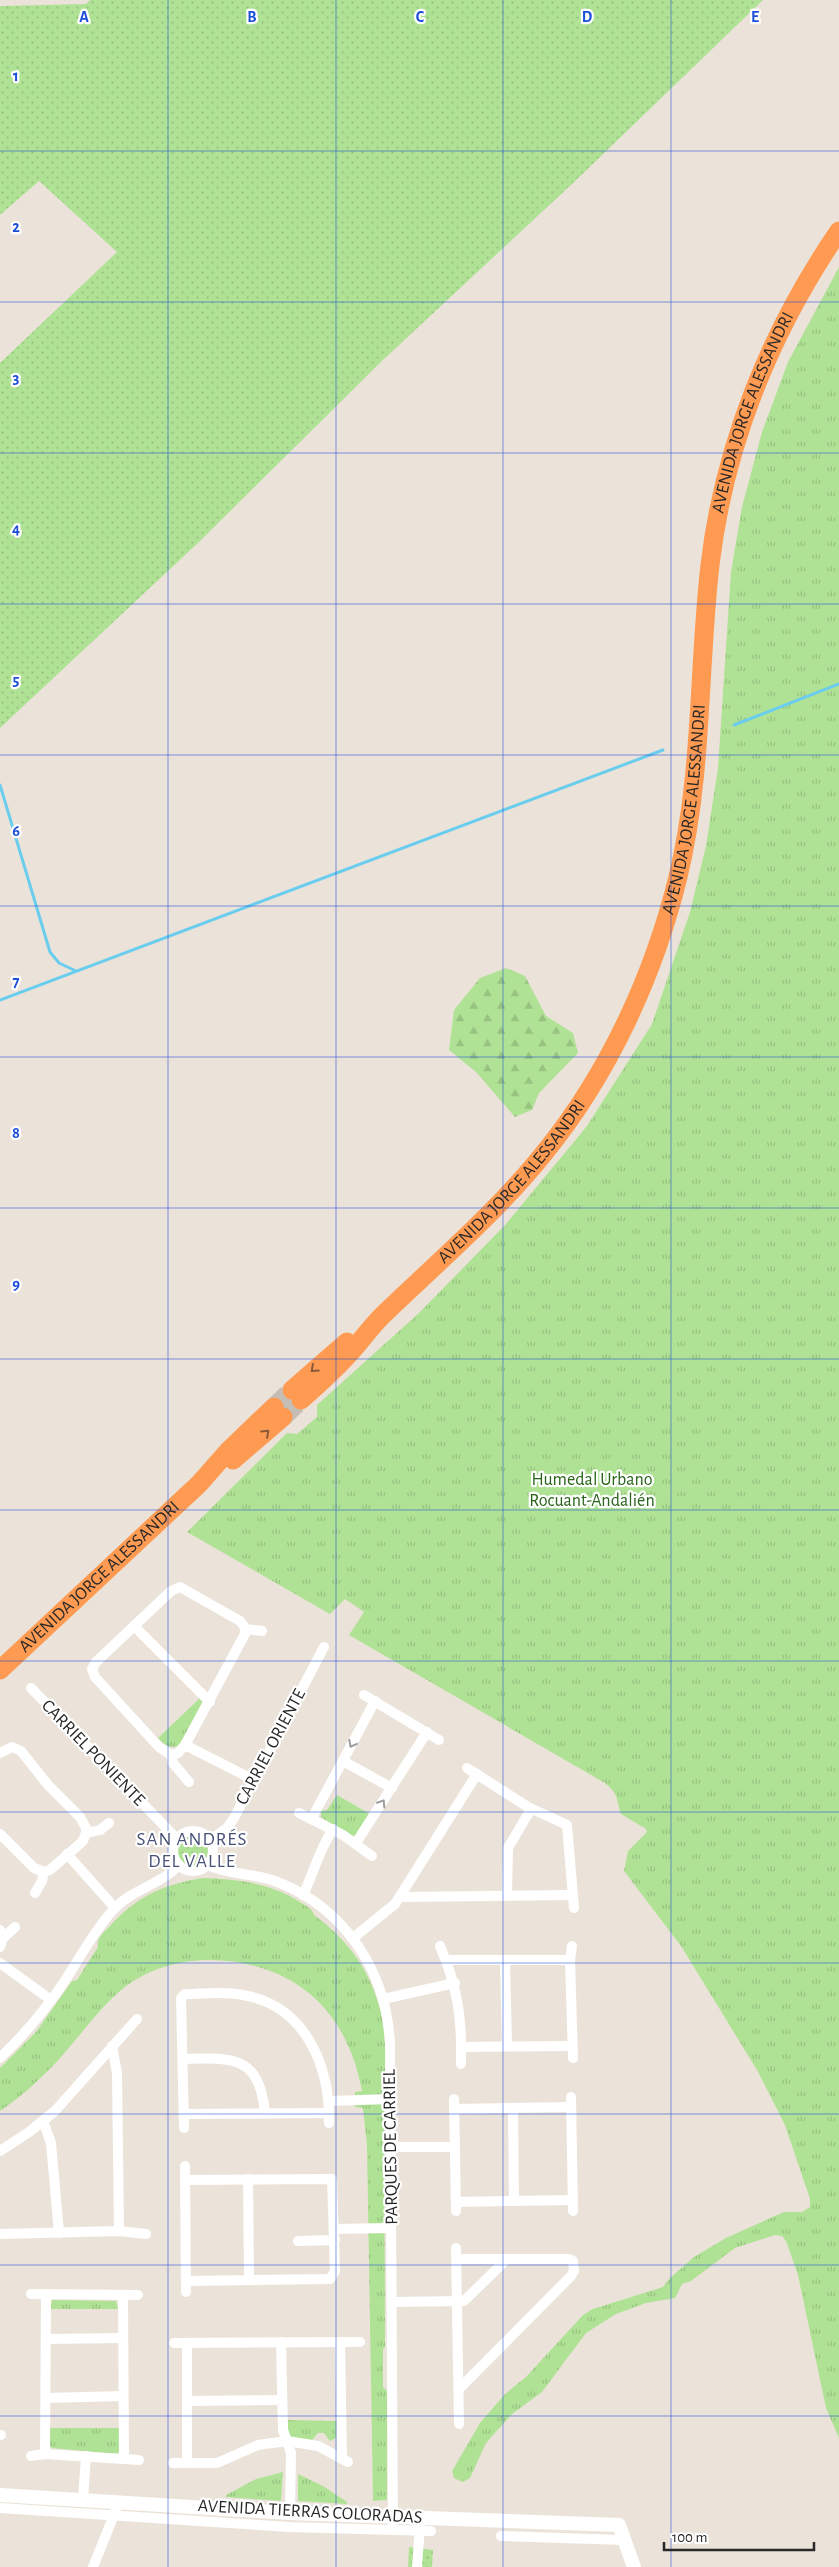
<svg xmlns="http://www.w3.org/2000/svg" width="839" height="2567" font-family="'Alegreya Sans',sans-serif">
  <style>
    .grass { fill: url(#grass-dots) }
    .forest { fill: url(#forest-firs) }
    .park { fill: url(#park-tufts) }
    .lines { fill: none; stroke-linecap: round; stroke-linejoin: round }
    .stream { stroke: #6bcdee; stroke-width: 3 }
    .highway-tunnel { stroke: #c4beb6; stroke-width: 19; stroke-dasharray: 19 9; stroke-linecap: butt }
    .street { stroke: #fff; stroke-width: 10 }
    .secondary { stroke: #fff; stroke-width: 14 }
    .highway { stroke: #fe9a51; stroke-width: 19 }
    .oneway { stroke: #885b3a }
    .oneway2 { stroke: #9e9e9e }
    .grid { fill: none; stroke: #1d4ed8; stroke-width: 1; stroke-opacity: 0.55 }
    .labels { text-anchor: middle; dominant-baseline: central; stroke-width: 4.5; stroke-linejoin: round; paint-order: stroke }
    .street-label { font-size: 18px; fill: #282828; stroke: #fff }
    .park-label { font-size: 18px; fill: #296419; stroke: #fff }
    .neighbourhood-label { font-size: 19px; letter-spacing: 1px; fill: #495279; stroke: #fff }
    .grid-label { font-size: 16px; text-anchor: middle; font-weight: bold; fill: #1d4ed8; stroke: #fff; stroke-width: 4.5; stroke-linejoin: round; paint-order: stroke }
  </style>
  <defs>
    <pattern id="grass-dots" width="8" height="8" patternUnits="userSpaceOnUse" patternTransform="scale(1.25)"><rect width="8" height="8" fill="#b0e295"/><path d="M2 2h.1M6 6h.1" fill="none" stroke="#97c280" stroke-width="1.8" stroke-linecap="round"/></pattern>
    <pattern id="forest-firs" width="22" height="20" patternUnits="userSpaceOnUse" patternTransform="scale(1.25)"><rect width="22" height="20" fill="#b0e295"/><path d="M5 1l3.5 6h-7zM16 11l3.5 6h-7z" fill="#97c280"/></pattern>
    <pattern id="park-tufts" width="24" height="20" patternUnits="userSpaceOnUse" patternTransform="scale(1.25)"><rect width="24" height="20" fill="#b0e295"/><path d="M3 7l-1-3M5 7V3M7 7l1-3M15 17l-1-3M17 17v-4M19 17l1-3" fill="none" stroke="#97c280"/></pattern>
  </defs>
  <rect width="100%" height="100%" fill="#ebe3d9"/>
  <!-- grass -->
  <g class="grass">
    <path d="M90,0H763L572,184L384,359L199,542L0,728V363L117,252L39,181L0,215V6L86,4Z"/>
    <circle cx="193" cy="1851" r="15"/>
    <path d="M409,2547L433,2550L432,2567H408Z"/>
  </g>
  <!-- forest -->
  <path class="forest" d="M506,968L525,976L546,1016L573,1033L578,1053L539,1093L532,1110L515,1117L476,1072L449,1050L454,1010L480,978Z"/>
  <!-- park -->
  <g class="park">
    <path d="M839,267V2438L826,2408L798,2275L786,2241L782,2236L775,2235L735,2248L691,2281L682,2284L675,2298L646,2303L616,2314L586,2333L542,2392L512,2414L486,2443L470,2478L463,2482L454,2478L452,2471L480,2423L505,2394L526,2377L583,2315L593,2309L663,2287L670,2278L694,2257L726,2238L784,2212H802L810,2207V2199L785,2125L757,2070L681,1946L624,1871L628,1851L647,1832L646,1829L621,1814C616,1798 619,1795 605,1783L349,1635L364,1612L345,1599L330,1614L187,1532L287,1433L297,1434L317,1417V1405L419,1313L506,1224L587,1126L652,1024L690,912L706,846L718,768L731,572L742,507L762,432L788,362Z"/>
    <path d="M200,1698L203,1703L179,1746C169,1749 165,1745 158,1738Z"/>
    <path d="M337,1795L370,1814L356,1836L349,1835L321,1817V1811L327,1810Z"/>
    <path d="M203,1878C237,1879 271,1883 300,1902C306,1906 312,1908 314,1915C346,1939 367,1965 379,2005C389,2039 384,2080 384,2115C384,2192 385,2270 385,2347L383,2349V2387L387,2391V2500L373,2501L367,2145L363,2108L355,2107V2092L362,2091C353,2043 330,2000 284,1977C233,1952 165,1953 120,1991C97,2011 80,2036 60,2058C42,2078 22,2096 0,2111V2068L36,2032L72,1981L77,1980L98,1947C96,1939 103,1933 108,1928C137,1896 161,1885 203,1878Z"/>
    <path d="M52,2300L116,2301L118,2309H50Z"/>
    <path d="M288,2420L337,2421L336,2438L330,2441L324,2433H318L312,2440L291,2437L288,2433Z"/>
    <path d="M50,2428H120V2451L117,2454L52,2448L49,2445Z"/>
    <path d="M283,2472L281,2501L226,2497V2495L256,2479Z"/>
    <path d="M298,2474L323,2486L347,2502V2504L298,2501Z"/>
  </g>
  <g class="lines">
    <!-- stream -->
    <g class="stream">
      <path d="M734,725L839,684"/>
      <path d="M0,785L50,952L59,963L76,971"/>
      <path d="M0,1000L663,750"/>
    </g>
    <!-- highway-tunnel -->
    <g class="highway-tunnel">
      <path d="M274,1407L292,1390"/>
      <path d="M283,1417L301,1400"/>
    </g>
    <!-- street -->
    <g class="street">
      <path d="M180,1587L240,1621L244,1626L246,1632L185,1745L178,1753L171,1755L159,1747L95,1677L92,1669L96,1662L171,1591Z"/>
      <path d="M134,1626L210,1702"/>
      <path d="M245,1629L262,1631"/>
      <path d="M31,1688L177,1839"/>
      <path d="M364,1695L439,1740"/>
      <path d="M185,1745L254,1780"/>
      <path d="M0,1753L12,1747L21,1751L48,1785L80,1817L87,1830L83,1841L50,1870L44,1872L34,1868L0,1834"/>
      <path d="M171,1755L173,1763L189,1782"/>
      <path d="M343,1761L392,1788"/>
      <path d="M467,1768L528,1807L567,1825L574,1908"/>
      <path d="M299,1813L343,1835L372,1856"/>
      <path d="M312,1818L375,1701"/>
      <circle cx="193" cy="1851" r="20"/>
      <path d="M87,1833L100,1830L109,1823"/>
      <path d="M210,1840L227,1828L234,1818L324,1647"/>
      <path d="M356,1843L427,1732"/>
      <path d="M67,1854L115,1908"/>
      <path d="M208,1865C228,1875 254,1873 275,1881C344,1907 387,1971 390,2045L393,2530"/>
      <path d="M35,1893L42,1881L44,1872"/>
      <path d="M303,1895C314,1872 319,1850 333,1829"/>
      <path d="M507,1896L508,1848L531,1809"/>
      <path d="M400,1897L571,1895"/>
      <path d="M0,1930L3,1938L0,1947"/>
      <path d="M3,1938L15,1927"/>
      <path d="M353,1938L395,1904L477,1774"/>
      <path d="M440,1946C458,1988 462,2019 461,2064"/>
      <path d="M572,1946L570,1960L573,2058"/>
      <path d="M447,1960H570"/>
      <path d="M505,1960L507,2046"/>
      <path d="M0,1963L51,2000"/>
      <path d="M383,1999L455,1983"/>
      <path d="M112,2046L117,2073L119,2231"/>
      <path d="M462,2047L572,2046"/>
      <path d="M0,2058C25,2034 47,2008 66,1979C81,1956 94,1931 113,1910C132,1889 162,1884 179,1865"/>
      <path d="M183,2059C232,2058 259,2054 265,2113"/>
      <path d="M571,2097L573,2211"/>
      <path d="M454,2099L456,2211"/>
      <path d="M330,2101L390,2099"/>
      <path d="M513,2108L514,2201"/>
      <path d="M454,2109L571,2107"/>
      <path d="M184,2114L329,2113"/>
      <path d="M43,2121L51,2143L59,2233"/>
      <path d="M184,2128L181,1998L185,1994C204,1994 224,1991 243,1995C306,2006 330,2066 329,2123"/>
      <path d="M391,2147H455"/>
      <path d="M0,2151L29,2132L55,2111L137,2019"/>
      <path d="M185,2166L186,2292"/>
      <path d="M248,2179L249,2280"/>
      <path d="M185,2180L332,2179L335,2271L330,2279L186,2281"/>
      <path d="M456,2202L572,2200"/>
      <path d="M334,2229L391,2228"/>
      <path d="M0,2234L119,2231L146,2234"/>
      <path d="M298,2241L335,2240"/>
      <path d="M456,2248L459,2424"/>
      <path d="M457,2259H569L573,2261L574,2271L571,2276L459,2389"/>
      <path d="M31,2294L138,2295"/>
      <path d="M123,2295L124,2458"/>
      <path d="M392,2302L464,2301L507,2259"/>
      <path d="M46,2339L123,2338"/>
      <path d="M281,2342L283,2430L291,2453L290,2513"/>
      <path d="M340,2342L342,2457"/>
      <path d="M174,2343L360,2342"/>
      <path d="M46,2398L123,2396"/>
      <path d="M187,2401L282,2400"/>
      <path d="M0,2435H1"/>
      <path d="M45,2454L46,2294"/>
      <path d="M31,2456L45,2454L139,2460"/>
      <path d="M173,2463H217L258,2445L287,2441L318,2446L348,2462"/>
      <path d="M187,2463V2343"/>
      <path d="M83,2500L86,2456"/>
      <path d="M0,2508L290,2527L431,2531"/>
      <path d="M501,2536L624,2540"/>
      <path d="M93,2567L116,2510"/>
      <path d="M417,2567L420,2526"/>
    </g>
    <!-- secondary -->
    <path class="secondary" d="M0,2495L290,2513L619,2525L634,2567"/>
    <!-- highway -->
    <g class="highway">
      <path d="M292,1390L347,1342"/>
      <path id="s1" d="M301,1400C318,1385 335,1370 350,1353C362,1340 372,1325 385,1313C439,1261 498,1211 545,1152C609,1073 654,975 678,877C703,774 698,669 710,565C724,445 771,330 839,231"/>
      <path d="M233,1460L283,1417"/>
      <path id="s2" d="M0,1670L199,1484L229,1450L274,1407"/>
    </g>
  </g>
  <!-- one-way arrows -->
  <defs><path id="oneway-chevron" d="M-2-3.5L2.5 0L-2 3.5" fill="none" stroke-width="1.6" stroke-linecap="round" stroke-linejoin="round" transform="scale(1.25)"/></defs>
  <g class="oneway">
    <use href="#oneway-chevron" transform="translate(314 1369) rotate(138)"/>
    <use href="#oneway-chevron" transform="translate(266 1433) rotate(-43)"/>
  </g>
  <g class="oneway2">
    <use href="#oneway-chevron" transform="translate(352 1744) rotate(118)"/>
    <use href="#oneway-chevron" transform="translate(382 1803) rotate(-57)"/>
  </g>
  <!-- grid -->
  <path class="grid" d="M168,0V2567M336,0V2567M503,0V2567M671,0V2567M0,151H839M0,302H839M0,453H839M0,604H839M0,755H839M0,906H839M0,1057H839M0,1208H839M0,1359H839M0,1510H839M0,1661H839M0,1812H839M0,1963H839M0,2114H839M0,2265H839M0,2416H839"/>
  <g class="labels">
    <!-- street labels -->
    <g class="street-label">
      <text stroke="none"><textPath href="#s1" startOffset="1129">AVENIDA JORGE ALESSANDRI</textPath></text>
      <text stroke="none"><textPath href="#s1" startOffset="724">AVENIDA JORGE ALESSANDRI</textPath></text>
      <text stroke="none"><textPath href="#s1" startOffset="304">AVENIDA JORGE ALESSANDRI</textPath></text>
      <text stroke="none"><textPath href="#s2" startOffset="136">AVENIDA JORGE ALESSANDRI</textPath></text>
      <text transform="translate(271 1747) rotate(-62)">CARRIEL ORIENTE</text>
      <text transform="translate(93 1753) rotate(46)">CARRIEL PONIENTE</text>
      <text transform="translate(391 2147) rotate(-91)">PARQUES DE CARRIEL</text>
      <text transform="translate(310 2512) rotate(3)">AVENIDA TIERRAS COLORADAS</text>
    </g>
    <!-- park labels -->
    <g class="park-label">
      <text x="592" y="1480">Humedal Urbano<tspan x="592" dy="21">Rocuant-Andalién</tspan></text>
    </g>
    <!-- neighbourhood labels -->
    <g class="neighbourhood-label">
      <text x="192" y="1839">SAN ANDRÉS<tspan x="192" dy="22">DEL VALLE</tspan></text>
    </g>
  </g>
  <g class="grid-label">
    <text x="84" y="22">A</text>
    <text x="252" y="22">B</text>
    <text x="420" y="22">C</text>
    <text x="587" y="22">D</text>
    <text x="755" y="22">E</text>
    <text x="16" y="81">1</text>
    <text x="16" y="232">2</text>
    <text x="16" y="383">3</text>
    <text x="16" y="534">4</text>
    <text x="16" y="685">5</text>
    <text x="16" y="836">6</text>
    <text x="16" y="987">7</text>
    <text x="16" y="1138">8</text>
    <text x="16" y="1289">9</text>
  </g>
  <!-- scale -->
  <path d="M664 2542v8h150v-8" fill="none" stroke="#282828" stroke-width="2.5"/>
  <text x="672" y="2542" font-size="15" fill="#282828" stroke="#ffffff" stroke-width="4" paint-order="stroke">100 m</text>
</svg>
